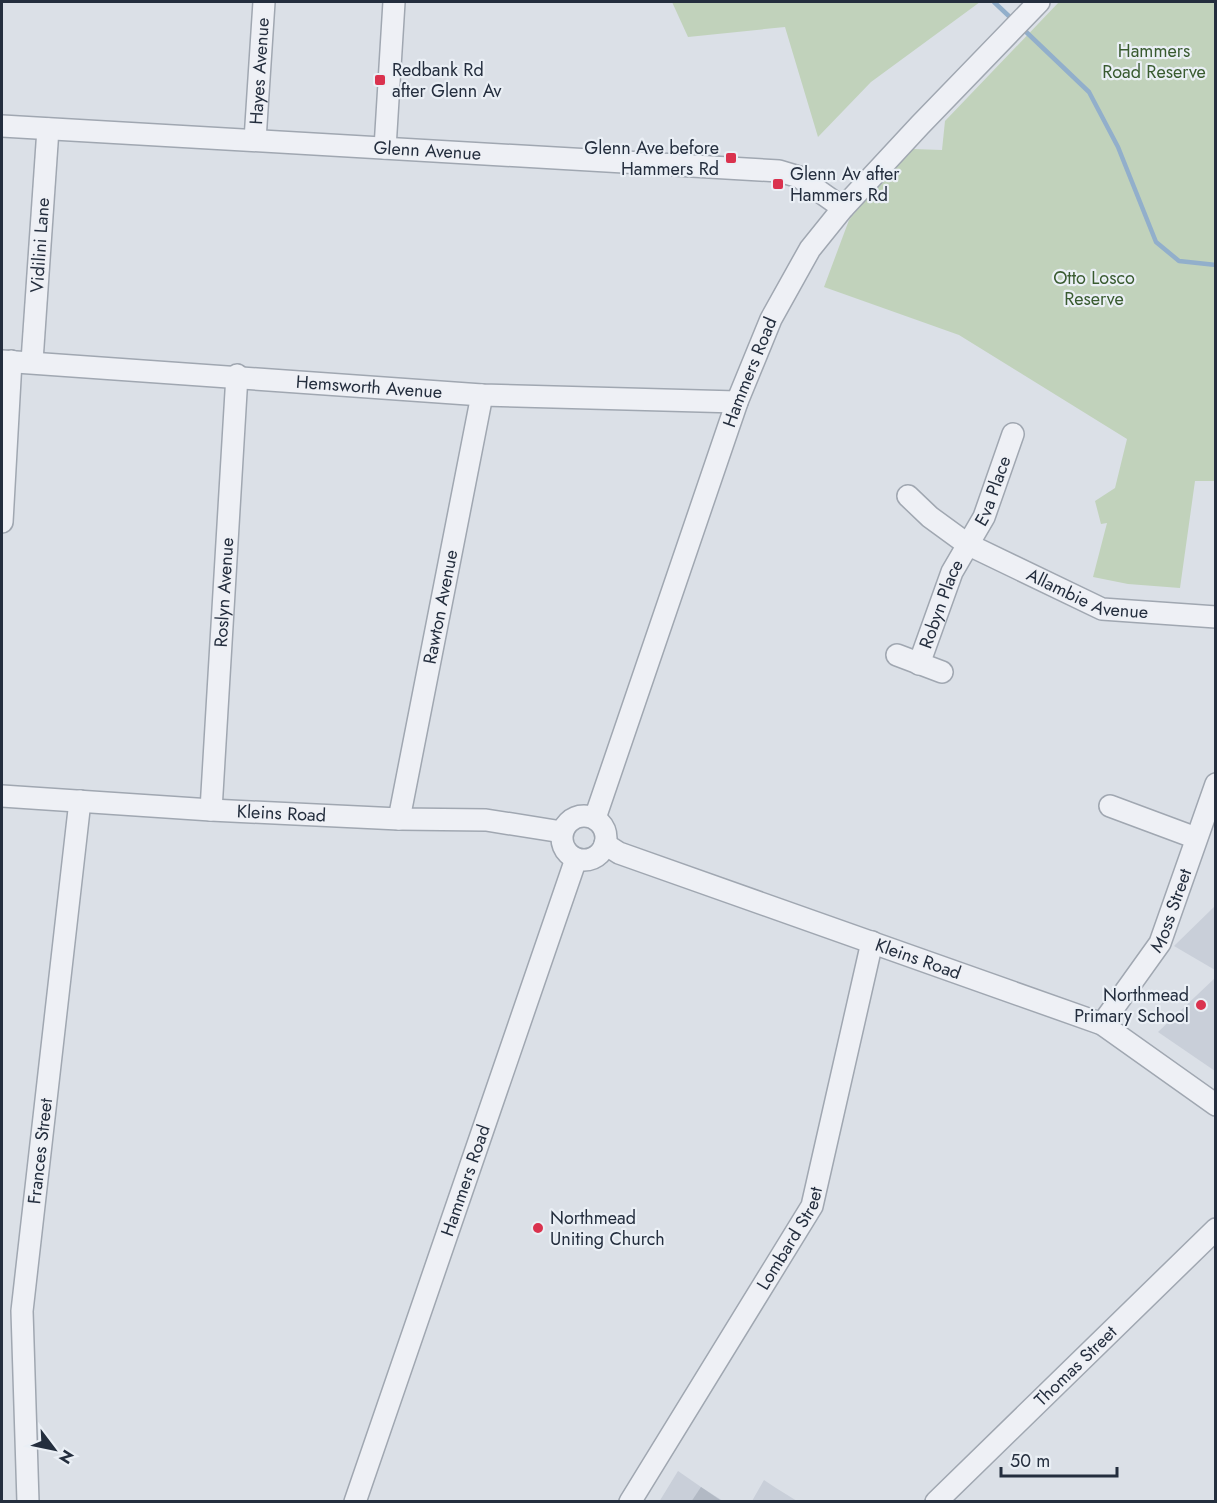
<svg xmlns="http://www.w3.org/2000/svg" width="1217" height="1503" font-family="Jost,sans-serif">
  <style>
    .built { fill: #c9cfd9 }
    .green { fill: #c1d2bb }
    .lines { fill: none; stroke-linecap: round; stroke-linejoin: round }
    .stream { stroke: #92afcb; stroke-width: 4.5 }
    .building { fill: #b2b9c4 }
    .minor-casing { stroke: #a0a7b1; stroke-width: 24 }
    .minor { stroke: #eef0f5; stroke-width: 21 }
    .poi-dot { fill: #da324e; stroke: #eaeff5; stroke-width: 2 }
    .labels { text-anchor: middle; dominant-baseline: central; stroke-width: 4.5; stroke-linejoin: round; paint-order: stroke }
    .park-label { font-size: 18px; fill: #395b30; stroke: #eaeff5 }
    .poi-label { font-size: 18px; fill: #242e3e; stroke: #eaeff5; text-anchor: start }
    .street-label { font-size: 18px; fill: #242e3e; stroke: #eaeff5 }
  </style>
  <rect width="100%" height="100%" fill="#dbe0e7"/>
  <!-- built -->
  <g class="built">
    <path d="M1215,906V970L1174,946Z"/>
    <path d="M1215,978V1071L1158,1032Z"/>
    <path d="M678,1471L701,1487L723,1501L659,1502Z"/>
    <path d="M764,1480L776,1488L797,1501H752Z"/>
  </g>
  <!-- green -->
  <g class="green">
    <path d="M672,2H980L871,82L818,137L785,27L688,37Z"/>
    <path d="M1059,2H1215V481H1195L1180,588L1128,584L1093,577L1107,523L1101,524L1095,501L1115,488L1127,439L959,335L824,287L849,220L888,171L913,149L942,150L945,121Z"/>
  </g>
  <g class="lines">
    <!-- stream -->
    <g class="stream">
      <path d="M994,2L1013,20"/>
      <path d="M1022,28L1089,92L1118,147L1156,242L1179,261L1216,265"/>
    </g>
  </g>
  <!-- building -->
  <path class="building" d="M701,1487L723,1502H691Z"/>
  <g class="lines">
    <!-- minor casing -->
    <g class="minor-casing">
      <g id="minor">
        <path id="s1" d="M2,126L779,171L799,177L843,208"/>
        <path id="s2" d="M255,140L264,2"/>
        <path d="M385,148L394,2"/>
        <path id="s3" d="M2,361L482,395L737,402"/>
        <path id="s4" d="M32,361L48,129"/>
        <path id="s5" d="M908,496L930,517L967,544L1102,609L1216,617"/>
        <path d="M2,522L11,361"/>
        <path d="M897,655L942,672"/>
        <path id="s6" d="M919,664L952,572L984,517L1013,434"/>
        <path id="s7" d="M2,796L211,810L399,819L486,820L562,832"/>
        <path d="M1110,806L1196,838"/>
        <path id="s8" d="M211,810L237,375"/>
        <circle cx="584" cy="838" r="22"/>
        <path id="s9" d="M595,818L737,402L771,319L810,249L843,208L920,125L1039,2"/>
        <path id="s10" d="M399,819L482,395"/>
        <path id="s11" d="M605,844L619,853L1102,1024L1216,1105"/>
        <path id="s12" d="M1102,1024L1160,943L1216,784"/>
        <path id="s13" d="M28,1502L22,1311L80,801"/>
        <path id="s14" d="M355,1502L576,859"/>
        <path id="s15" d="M630,1502L812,1206L872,942"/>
        <path id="s16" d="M936,1502L1216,1229"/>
      </g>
    </g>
    <!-- minor -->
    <use href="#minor" class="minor"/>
  </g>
  <!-- markers -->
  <g class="poi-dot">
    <rect x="374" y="74" width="12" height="12" rx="3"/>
    <rect x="725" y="152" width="12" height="12" rx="3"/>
    <rect x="772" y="178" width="12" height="12" rx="3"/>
    <circle cx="1201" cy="1005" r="6"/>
    <circle cx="538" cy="1228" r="6"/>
  </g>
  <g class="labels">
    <!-- park labels -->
    <g class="park-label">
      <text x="1154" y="51">Hammers<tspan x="1154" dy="21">Road Reserve</tspan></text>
      <text x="1094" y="278">Otto Losco<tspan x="1094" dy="21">Reserve</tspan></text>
    </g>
    <!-- poi labels -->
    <g class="poi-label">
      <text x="392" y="70">Redbank Rd<tspan x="392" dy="21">after Glenn Av</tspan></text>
      <text x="719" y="148" text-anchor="end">Glenn Ave before<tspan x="719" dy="21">Hammers Rd</tspan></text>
      <text x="790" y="174">Glenn Av after<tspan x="790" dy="21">Hammers Rd</tspan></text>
      <text x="1189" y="995" text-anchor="end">Northmead<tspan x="1189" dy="21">Primary School</tspan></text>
      <text x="550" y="1218">Northmead<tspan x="550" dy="21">Uniting Church</tspan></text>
    </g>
    <!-- street labels -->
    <g class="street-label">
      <text stroke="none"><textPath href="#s2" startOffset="69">Hayes Avenue</textPath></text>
      <text stroke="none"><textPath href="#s1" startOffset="426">Glenn Avenue</textPath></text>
      <text stroke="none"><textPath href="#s4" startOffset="116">Vidilini Lane</textPath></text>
      <text stroke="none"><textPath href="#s9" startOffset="472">Hammers Road</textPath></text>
      <text stroke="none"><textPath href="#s3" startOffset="368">Hemsworth Avenue</textPath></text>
      <text stroke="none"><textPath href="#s6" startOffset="189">Eva Place</textPath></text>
      <text stroke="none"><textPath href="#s5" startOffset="208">Allambie Avenue</textPath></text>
      <text stroke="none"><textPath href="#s8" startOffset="218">Roslyn Avenue</textPath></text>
      <text stroke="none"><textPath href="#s6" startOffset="64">Robyn Place</textPath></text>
      <text stroke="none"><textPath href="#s10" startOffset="216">Rawton Avenue</textPath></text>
      <text stroke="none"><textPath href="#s7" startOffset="280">Kleins Road</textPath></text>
      <text stroke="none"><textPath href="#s12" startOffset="134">Moss Street</textPath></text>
      <text stroke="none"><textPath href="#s11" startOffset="334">Kleins Road</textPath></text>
      <text stroke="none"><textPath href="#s13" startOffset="352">Frances Street</textPath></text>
      <text stroke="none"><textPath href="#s14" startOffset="340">Hammers Road</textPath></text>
      <text stroke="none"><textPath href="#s15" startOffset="309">Lombard Street</textPath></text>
      <text stroke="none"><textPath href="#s16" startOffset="195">Thomas Street</textPath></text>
    </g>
  </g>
  <!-- border -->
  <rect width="1217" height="1503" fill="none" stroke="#242e3e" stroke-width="6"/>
  <!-- north arrow -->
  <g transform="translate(54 1449) rotate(122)" stroke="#eaeff5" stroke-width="4.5" paint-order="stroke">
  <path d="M0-4.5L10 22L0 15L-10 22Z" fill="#242e3e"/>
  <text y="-9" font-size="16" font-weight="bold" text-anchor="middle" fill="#242e3e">N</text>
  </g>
  <!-- scale -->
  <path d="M1001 1467v9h116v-9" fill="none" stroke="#242e3e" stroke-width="3"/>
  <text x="1010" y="1467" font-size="18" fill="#242e3e" stroke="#eaeff5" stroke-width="4.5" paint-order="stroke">50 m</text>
</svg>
